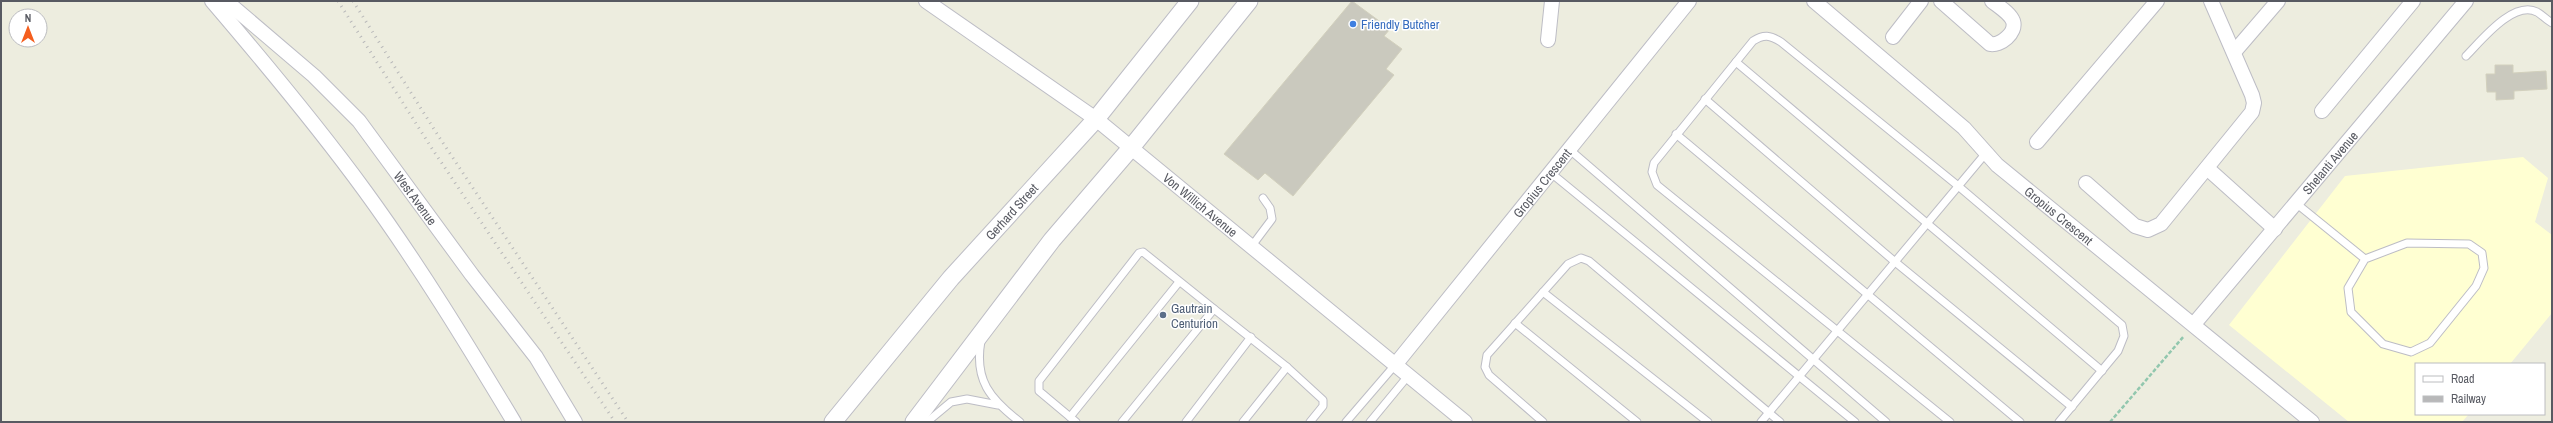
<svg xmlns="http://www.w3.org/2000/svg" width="2553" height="423" font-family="'Archivo Narrow',sans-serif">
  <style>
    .commercial { fill: #ffffd2 }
    .building { fill: #cac9be; stroke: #d2d0bd }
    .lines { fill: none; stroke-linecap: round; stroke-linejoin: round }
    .service-casing { stroke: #bdbdc5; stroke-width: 9 }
    .minor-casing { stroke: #bdbdc5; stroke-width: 16 }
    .tertiary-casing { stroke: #bdbdc5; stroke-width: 19 }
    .path { stroke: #92c7ae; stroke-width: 2.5; stroke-dasharray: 4 2; stroke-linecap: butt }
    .service { stroke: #fff; stroke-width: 7 }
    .minor { stroke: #fff; stroke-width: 14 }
    .tertiary { stroke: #fff; stroke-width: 17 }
    .rail { stroke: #b8b8b9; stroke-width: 3; stroke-dasharray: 1 5; stroke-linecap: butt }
    .shop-dot { fill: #3f7fe0; stroke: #fff; stroke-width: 1.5 }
    .service-dot { fill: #5c6f8a; stroke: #fff; stroke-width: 1.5 }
    .labels { text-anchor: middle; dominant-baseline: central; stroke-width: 3; stroke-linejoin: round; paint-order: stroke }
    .shop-label { font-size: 13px; fill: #366cbe; stroke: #fff; text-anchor: start }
    .street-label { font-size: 13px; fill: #585a62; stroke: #fff }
    .service-label { font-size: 13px; fill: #4e5e75; stroke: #fff; text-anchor: start }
  </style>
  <rect width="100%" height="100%" fill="#ededdf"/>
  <!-- commercial -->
  <path class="commercial" d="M2523,157L2548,178L2535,222L2552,235V313L2510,364H2416V414H2469L2462,422H2349L2229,325L2345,176Z"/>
  <!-- building -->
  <g class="building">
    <path d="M1352,1L1390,29L1384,36L1402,49L1386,69L1394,75L1293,196L1265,173L1258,180L1224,154Z"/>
    <path d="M2495,65H2513V73L2546,71L2547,89L2514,91V99L2496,100V92H2487L2486,74H2495Z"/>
  </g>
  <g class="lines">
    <!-- service casing -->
    <g class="service-casing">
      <g id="service">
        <path d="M2466,56C2481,41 2513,0 2537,12C2542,15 2547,20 2552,23"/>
        <path d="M1736,62L2102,371"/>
        <path d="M1705,99L1894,261L2072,407"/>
        <path d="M1676,134L2020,422"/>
        <path d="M1570,150L1886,422"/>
        <path d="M1551,173L1855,422"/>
        <path d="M2297,204L2365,259L2348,288L2351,312L2383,344L2411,352L2430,343L2476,286L2484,268L2482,253L2469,244L2407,243L2365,259"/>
        <path d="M1251,247L1272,219L1270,208L1263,198"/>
        <path d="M1543,292L1708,422"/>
        <path d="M1515,323L1637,422"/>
        <path d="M981,341C974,380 990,399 1020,422"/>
        <path d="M1070,417L1179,282"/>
        <path d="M927,422L951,402L967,399L998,405"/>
        <path d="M1076,422L1039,391V381L1139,253L1143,252L1214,309"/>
        <path d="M1122,422L1214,309L1287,367L1323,400V406L1310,422"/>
        <path d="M1186,422L1251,337"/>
        <path d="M1243,422L1287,367"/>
        <path d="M1346,422L1395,365"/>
        <path d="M1370,422L1408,376"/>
        <path d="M1543,422L1489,375L1485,367L1487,355L1568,264L1581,258L1589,261L1780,422"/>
        <path d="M1761,422L1986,153"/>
        <path d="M1950,422L1657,185L1652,172L1654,163L1753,41C1764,34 1770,35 1781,42L1957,185L2122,325L2124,336L2118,351L2059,422"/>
      </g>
    </g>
    <!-- minor casing -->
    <g class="minor-casing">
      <g id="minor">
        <path d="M212,1C265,63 317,125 365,191C419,265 467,344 514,422"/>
        <path id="s1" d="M226,1L314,76L359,121L472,275L536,357L575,422"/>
        <path id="s2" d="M926,1L1096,119L1465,422"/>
        <path id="s3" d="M1814,1L1964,128L1997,165L2312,422"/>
        <path d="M1941,1L1990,44C2000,46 2017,33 2013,21C2010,13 1998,6 1992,1"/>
        <path d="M1893,37L1921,1"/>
        <path d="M1548,40L1552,1"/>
        <path d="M2235,51L2278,1"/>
        <path d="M2322,111L2413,1"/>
        <path d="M2037,142L2157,1"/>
        <path d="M2207,168L2275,229"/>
        <path d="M2086,183L2135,226L2148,230L2161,224L2252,112L2254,103L2252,95L2211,1"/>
        <path id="s4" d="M2194,324L2466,1"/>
        <path id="s5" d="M1395,365L1689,1"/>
      </g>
    </g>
    <!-- tertiary casing -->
    <g class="tertiary-casing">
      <g id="tertiary">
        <path id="s6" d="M833,422L951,278L1096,119L1190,1"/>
        <path d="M914,422L1052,240L1130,149L1249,1"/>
      </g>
    </g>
    <!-- path -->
    <path class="path" d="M2110,422L2184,336"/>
    <!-- service -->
    <use href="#service" class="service"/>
    <!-- minor -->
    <use href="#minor" class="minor"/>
    <!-- tertiary -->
    <use href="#tertiary" class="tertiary"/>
    <!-- rail -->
    <g class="rail">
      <path d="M338,1L431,147L615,422"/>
      <path d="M353,1L439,137L628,422"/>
    </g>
  </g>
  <!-- markers -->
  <circle class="shop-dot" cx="1353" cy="24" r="4"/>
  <circle class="service-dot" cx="1163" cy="315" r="4"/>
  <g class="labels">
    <!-- shop labels -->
    <g class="shop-label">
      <text x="1361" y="24">Friendly Butcher</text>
    </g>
    <!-- street labels -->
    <g class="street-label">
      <text stroke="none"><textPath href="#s4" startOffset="211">Shelanti Avenue</textPath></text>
      <text stroke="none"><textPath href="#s5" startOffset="234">Gropius Crescent</textPath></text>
      <text stroke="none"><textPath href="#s1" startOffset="275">West Avenue</textPath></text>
      <text stroke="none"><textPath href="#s2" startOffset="342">Von Willich Avenue</textPath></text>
      <text stroke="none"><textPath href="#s6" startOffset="276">Gerhard Street</textPath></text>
      <text stroke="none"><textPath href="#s3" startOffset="326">Gropius Crescent</textPath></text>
    </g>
    <!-- service labels -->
    <g class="service-label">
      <text x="1171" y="308">Gautrain<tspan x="1171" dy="15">Centurion</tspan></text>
    </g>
  </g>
  <!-- border -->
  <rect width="2553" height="423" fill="none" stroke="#585a62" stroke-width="4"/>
  <!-- legend -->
  <rect x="2415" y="363" width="130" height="52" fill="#ffffff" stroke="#bcbdc0"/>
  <rect x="2423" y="376" width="20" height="6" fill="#ffffff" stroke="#bcbdc0"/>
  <text x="2451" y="383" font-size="12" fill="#585a62">Road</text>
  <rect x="2423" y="396" width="20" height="6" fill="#b8b8b9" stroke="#bcbdc0"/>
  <text x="2451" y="403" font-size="12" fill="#585a62">Railway</text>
  <!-- north arrow -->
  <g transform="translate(28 28)"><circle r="19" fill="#ffffff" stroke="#bcbdc0"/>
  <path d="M0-3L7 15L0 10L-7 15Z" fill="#f45e1e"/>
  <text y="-6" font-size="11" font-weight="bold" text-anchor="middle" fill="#585a62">N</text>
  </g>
</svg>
